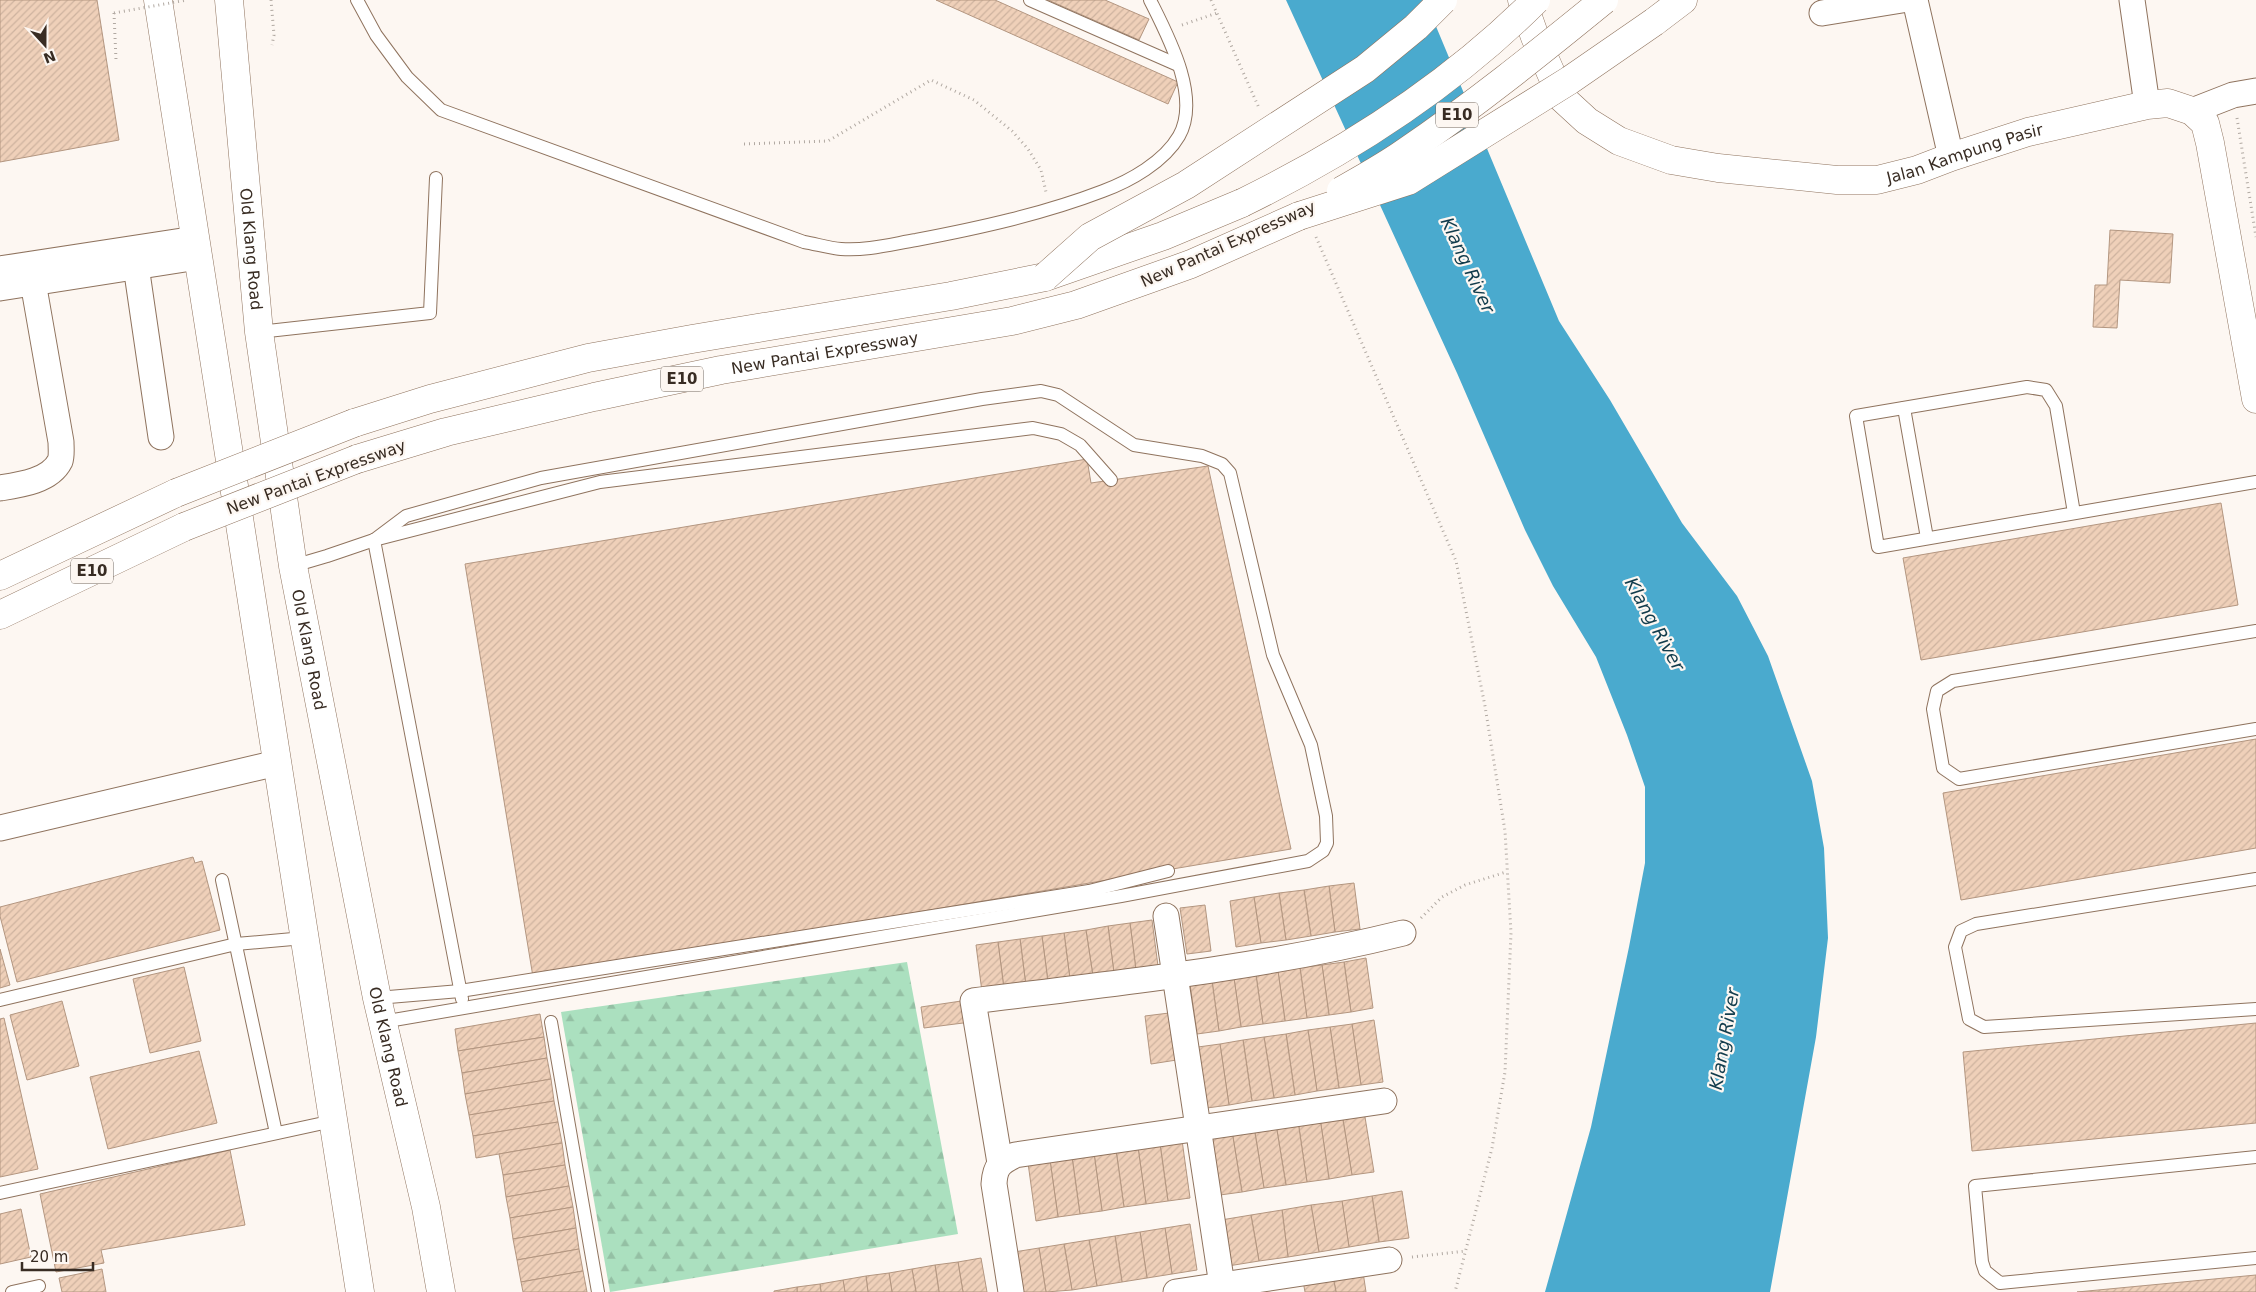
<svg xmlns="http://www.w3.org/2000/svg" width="2256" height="1292" font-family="'DejaVu Sans',sans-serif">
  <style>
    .forest { fill: url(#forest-firs) }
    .water { fill: #4aaace }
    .building { fill: url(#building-hatch); stroke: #b39680 }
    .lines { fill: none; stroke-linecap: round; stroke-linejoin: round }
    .lane-casing { stroke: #8f735e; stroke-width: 14 }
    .street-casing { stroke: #8f735e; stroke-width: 27 }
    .secondary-casing { stroke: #8f735e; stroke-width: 29 }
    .primary-casing { stroke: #8f735e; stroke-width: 29 }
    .highway-casing { stroke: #8f735e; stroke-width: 29 }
    .path { stroke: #b1a9a2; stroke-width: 3; stroke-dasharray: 1 4; stroke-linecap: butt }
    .lane { stroke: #fff; stroke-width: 12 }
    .street { stroke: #fff; stroke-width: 25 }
    .secondary { stroke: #fff; stroke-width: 28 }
    .primary { stroke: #fff; stroke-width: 28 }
    .highway { stroke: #fff; stroke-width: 28 }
    .highway-bridge-casing { stroke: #8f735e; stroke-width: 29; stroke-linecap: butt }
    .path-bridge { stroke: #b1a9a2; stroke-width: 3; stroke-dasharray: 1 4; stroke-linecap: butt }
    .highway-bridge { stroke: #fff; stroke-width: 28 }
    .labels { text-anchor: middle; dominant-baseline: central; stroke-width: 4.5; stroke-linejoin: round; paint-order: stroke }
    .shield { fill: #fdf7f2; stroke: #736961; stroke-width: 1 }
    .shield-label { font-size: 15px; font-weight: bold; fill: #382c23 }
    .street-label { font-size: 16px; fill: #382c23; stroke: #fdf7f2 }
    .water-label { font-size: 18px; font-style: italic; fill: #113c4c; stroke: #fdf7f2 }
  </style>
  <defs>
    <pattern id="forest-firs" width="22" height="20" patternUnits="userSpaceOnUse" patternTransform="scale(1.25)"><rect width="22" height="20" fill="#abe0bf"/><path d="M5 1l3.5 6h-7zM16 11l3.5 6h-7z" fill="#94c0a4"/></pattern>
    <pattern id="building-hatch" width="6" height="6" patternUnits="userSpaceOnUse" patternTransform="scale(1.25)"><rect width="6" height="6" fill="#efd0b9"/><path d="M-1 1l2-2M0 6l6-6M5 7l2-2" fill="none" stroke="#ceb39f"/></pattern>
  </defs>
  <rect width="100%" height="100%" fill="#fdf7f2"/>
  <!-- forest -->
  <path class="forest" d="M907,962L958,1234L610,1292L561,1012Z"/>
  <!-- water -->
  <path class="water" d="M1286,0H1425L1559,321L1610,400L1682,523L1737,596L1768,656L1812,781L1824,848L1828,938L1816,1037L1770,1292H1545L1591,1127L1629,947L1645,863V787L1627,735L1596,657L1553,586L1525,530L1457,373Z"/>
  <!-- building -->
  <g class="building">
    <path d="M0,0H97L119,140L0,162Z"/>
    <path d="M936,0H995L1178,82L1168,104Z"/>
    <path d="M1048,0H1105L1149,19L1139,40Z"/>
    <path d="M2110,230L2173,234L2170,283L2120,280L2117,328L2093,327L2095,285H2107Z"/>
    <path d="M1087,459L1091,483L1208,466L1291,849L533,977L465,564Z"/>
    <path d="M2221,503L2238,605L1921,660L1903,558Z"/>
    <path d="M2256,739V848L1961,900L1943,793Z"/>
    <path d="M193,857L195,863L202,861L220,930L17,982L0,916V907Z"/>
    <path d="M1354,883L1360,929L1335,932L1329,886Z"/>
    <path d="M1329,886L1335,932L1311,936L1304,890Z"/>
    <path d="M1304,890L1311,936L1286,940L1279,893Z"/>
    <path d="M1279,893L1286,940L1261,943L1254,897Z"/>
    <path d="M1254,897L1261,943L1236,947L1230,901Z"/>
    <path d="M1205,905L1211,951L1187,954L1180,908Z"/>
    <path d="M1152,920L1158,966L1136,970L1130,923Z"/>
    <path d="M1130,923L1136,970L1114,973L1108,926Z"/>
    <path d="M1108,926L1114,973L1093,976L1086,930Z"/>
    <path d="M1086,930L1093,976L1070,979L1064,933Z"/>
    <path d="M1064,933L1070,979L1048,982L1042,936Z"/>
    <path d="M1042,936L1048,982L1026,986L1020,939Z"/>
    <path d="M1020,939L1026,986L1004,989L998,942Z"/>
    <path d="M998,942L1004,989L982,992L976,945Z"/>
    <path d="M0,949L10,985L0,988Z"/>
    <path d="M1366,958L1373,1008L1351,1012L1344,962Z"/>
    <path d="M1344,962L1351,1012L1329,1015L1322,965Z"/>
    <path d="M1322,965L1329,1015L1307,1018L1300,968Z"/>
    <path d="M184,967L201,1041L150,1053L133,979Z"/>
    <path d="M1300,968L1307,1018L1285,1021L1278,971Z"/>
    <path d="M1278,971L1285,1021L1263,1024L1256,975Z"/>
    <path d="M1256,975L1263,1024L1241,1027L1234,978Z"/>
    <path d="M1234,978L1241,1027L1219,1031L1212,981Z"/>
    <path d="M1212,981L1219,1031L1197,1034L1190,984Z"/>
    <path d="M968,1000L971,1022L924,1028L921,1007Z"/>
    <path d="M62,1001L79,1066L27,1080L10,1015Z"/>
    <path d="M1177,1012L1183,1059L1151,1064L1145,1016Z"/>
    <path d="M540,1014L544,1037L458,1051L455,1029Z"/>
    <path d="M4,1018L38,1169L0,1177V1019Z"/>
    <path d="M1374,1020L1383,1082L1361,1085L1352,1024Z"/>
    <path d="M2256,1023V1123L1972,1151L1963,1052Z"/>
    <path d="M1352,1024L1361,1085L1339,1088L1330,1027Z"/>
    <path d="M1330,1027L1339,1088L1317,1091L1308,1030Z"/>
    <path d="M1308,1030L1317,1091L1295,1095L1286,1034Z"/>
    <path d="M1286,1034L1295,1095L1274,1098L1264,1037Z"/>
    <path d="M544,1037L547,1058L462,1073L458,1051Z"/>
    <path d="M1264,1037L1274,1098L1252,1101L1243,1040Z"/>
    <path d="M1243,1040L1252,1101L1229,1105L1220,1044Z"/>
    <path d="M1220,1044L1229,1105L1207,1108L1198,1047Z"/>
    <path d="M199,1051L217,1123L108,1149L90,1077Z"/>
    <path d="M547,1058L551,1079L465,1094L462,1073Z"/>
    <path d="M551,1079L554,1101L469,1115L465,1094Z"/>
    <path d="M554,1101L558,1122L473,1136L469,1115Z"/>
    <path d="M1364,1111L1374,1172L1352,1175L1342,1114Z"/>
    <path d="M1342,1114L1352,1175L1329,1179L1320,1118Z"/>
    <path d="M1320,1118L1329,1179L1307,1182L1298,1121Z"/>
    <path d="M1298,1121L1307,1182L1286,1185L1276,1124Z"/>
    <path d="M558,1122L562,1143L476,1158L473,1136Z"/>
    <path d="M1276,1124L1286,1185L1264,1188L1254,1127Z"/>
    <path d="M1254,1127L1264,1188L1242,1192L1232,1131Z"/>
    <path d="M1232,1131L1242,1192L1220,1195L1211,1134Z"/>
    <path d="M1182,1140L1190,1198L1168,1201L1160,1144Z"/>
    <path d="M562,1143L565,1165L503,1175L499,1154Z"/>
    <path d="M1160,1144L1168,1201L1146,1204L1138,1147Z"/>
    <path d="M1138,1147L1146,1204L1124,1207L1116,1150Z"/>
    <path d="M230,1150L245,1225L101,1250L104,1263L56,1272L40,1194Z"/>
    <path d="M1116,1150L1124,1207L1102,1211L1094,1153Z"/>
    <path d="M1094,1153L1102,1211L1080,1214L1072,1157Z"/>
    <path d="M1072,1157L1080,1214L1058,1217L1050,1160Z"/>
    <path d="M1050,1160L1058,1217L1036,1221L1028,1163Z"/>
    <path d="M565,1165L569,1186L506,1197L503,1175Z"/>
    <path d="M569,1186L573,1207L510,1218L506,1197Z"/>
    <path d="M1402,1191L1409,1238L1379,1242L1372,1196Z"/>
    <path d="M1372,1196L1379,1242L1349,1247L1342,1201Z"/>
    <path d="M1342,1201L1349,1247L1319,1252L1311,1205Z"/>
    <path d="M1311,1205L1319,1252L1288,1257L1282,1210Z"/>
    <path d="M573,1207L576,1228L513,1239L510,1218Z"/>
    <path d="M21,1209L31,1257L0,1264V1214Z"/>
    <path d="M1282,1210L1288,1257L1259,1261L1251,1215Z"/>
    <path d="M1251,1215L1259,1261L1228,1266L1221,1220Z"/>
    <path d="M1190,1224L1197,1270L1172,1274L1165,1228Z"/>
    <path d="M576,1228L579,1249L517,1260L513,1239Z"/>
    <path d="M1165,1228L1172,1274L1147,1278L1140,1232Z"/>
    <path d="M1140,1232L1147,1278L1122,1282L1115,1236Z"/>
    <path d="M1115,1236L1122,1282L1097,1286L1089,1240Z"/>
    <path d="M1089,1240L1097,1286L1072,1290L1064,1244Z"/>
    <path d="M1064,1244L1072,1290L1046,1292L1039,1248Z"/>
    <path d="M1039,1248L1046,1292H1021L1014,1252Z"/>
    <path d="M579,1249L583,1271L521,1282L517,1260Z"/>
    <path d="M981,1258L987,1292H963L958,1262Z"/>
    <path d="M958,1262L963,1292H939L935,1265Z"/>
    <path d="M935,1265L939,1292H916L912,1269Z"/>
    <path d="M102,1269L106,1292H62L59,1278Z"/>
    <path d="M912,1269L916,1292H892L889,1273Z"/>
    <path d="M583,1271L587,1292H523L521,1282Z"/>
    <path d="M1363,1272L1366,1292H1336L1333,1276Z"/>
    <path d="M889,1273L892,1292H868L866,1276Z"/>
    <path d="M2256,1275V1292H2077Z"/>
    <path d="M866,1276L868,1292H845L843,1280Z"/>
    <path d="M1333,1276L1336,1292H1305L1303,1281Z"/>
    <path d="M843,1280L845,1292H821L820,1284Z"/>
    <path d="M820,1284L821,1292H797V1287Z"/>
    <path d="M797,1287V1292H774V1291Z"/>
  </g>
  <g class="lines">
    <!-- lane casing -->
    <g class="lane-casing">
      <g id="lane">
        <path d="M357,0L376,35L407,77L441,110L804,242C816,244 829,248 841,249C866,251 892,244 916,240C979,228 1043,214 1103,191C1130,181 1164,162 1179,136C1201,97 1168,36 1150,0"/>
        <path d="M1030,0L1178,65"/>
        <path d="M259,332L430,313L436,178"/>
        <path d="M1904,408L1927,538"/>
        <path d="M2074,513L2056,406L2046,390L2027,387L1856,416L1878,547C2004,525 2130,504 2256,482"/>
        <path d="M374,540L406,516L541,478L982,399L1041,391L1058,395L1134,445L1202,456L1222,464L1230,473L1273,655L1311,745L1326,816L1327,843L1323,851L1308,861L1121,896L382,1022"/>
        <path d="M374,540L462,999"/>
        <path d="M293,566L327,556L374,540L600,482L1033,428L1061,434L1080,445L1111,480"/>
        <path d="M2256,631L1953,681L1937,691L1933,709L1943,768L1959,779L2256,729"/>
        <path d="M2256,879L1976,924L1961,931L1955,947L1969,1019L1984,1027L2256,1009"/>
        <path d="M222,880L276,1133"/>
        <path d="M377,998L460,991L1089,891L1168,871"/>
        <path d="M0,1000L236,944L304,938"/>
        <path d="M551,1022L598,1292"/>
        <path d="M2256,1157L1975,1186L1982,1262L1985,1271L2000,1283L2256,1258"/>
        <path d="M0,1193L333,1121"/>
        <path d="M12,1292L39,1286"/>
      </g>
    </g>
    <!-- street casing -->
    <g class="street-casing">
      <g id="street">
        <path d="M1915,0L1951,157"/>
        <path d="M2132,0L2147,105"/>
        <path d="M1822,13L1902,0"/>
        <path d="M2192,111L2233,95L2256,91"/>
        <path d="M136,266L161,437"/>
        <path d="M0,269L195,239"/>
        <path d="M0,288L198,257"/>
        <path d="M0,488C20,485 50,481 60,461C62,456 61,448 61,442L30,265"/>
        <path d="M0,828L277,763"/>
        <path d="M1166,916L1223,1292"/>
        <path d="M1000,1163L973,1001C1117,983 1262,968 1403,933"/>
        <path d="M1011,1292L994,1184C995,1166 1000,1163 1015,1155L1384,1101"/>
        <path d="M1176,1292L1389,1260"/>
      </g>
    </g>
    <!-- secondary casing -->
    <g class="secondary-casing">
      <g id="secondary">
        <path id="s1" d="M1522,0L1535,37L1562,98L1587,121L1619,141L1671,160L1718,168L1837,180H1877L1917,170L1951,157L2028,132L2147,105L2168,103L2192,111L2205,123L2210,143L2256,399"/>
      </g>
    </g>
    <!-- primary casing -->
    <g class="primary-casing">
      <g id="primary">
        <path d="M158,0L360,1292"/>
        <path id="s2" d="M229,0L259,332L293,566L377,998L426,1207L441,1292"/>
      </g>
    </g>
    <!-- highway casing -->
    <g class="highway-casing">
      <g id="highway">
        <path d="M1654,22L1683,0"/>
        <path d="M354,423L430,399L588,358L692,339L951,296L1045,277L1163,236L1242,203"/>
        <path id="s3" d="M357,459L446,432L594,397L721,370L1012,321L1076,305L1191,264L1299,216"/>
        <path d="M0,576L176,493"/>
        <path d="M0,615L184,527"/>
      </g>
    </g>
    <!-- path -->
    <g class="path">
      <path d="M271,0L274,35L272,45"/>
      <path d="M1211,0L1259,108"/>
      <path d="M114,13L116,60"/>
      <path d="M1182,25L1217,13"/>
      <path d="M2237,118L2256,237"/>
      <path d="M744,144L828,141L931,80L974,100L1012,131L1028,149L1041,170L1046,192"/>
      <path d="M1316,237L1456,561L1485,706L1505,831L1511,933L1505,1072L1492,1148L1455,1292"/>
      <path d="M1421,918L1442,897L1465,885L1506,872"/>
      <path d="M1412,1257L1466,1251"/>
    </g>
    <!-- lane -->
    <use href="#lane" class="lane"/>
    <!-- street -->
    <use href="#street" class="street"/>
    <!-- secondary -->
    <use href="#secondary" class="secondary"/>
    <!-- primary -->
    <use href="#primary" class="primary"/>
    <!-- highway -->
    <use href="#highway" class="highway"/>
    <!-- highway-bridge casing -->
    <g class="highway-bridge-casing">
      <g id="highway-bridge">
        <path d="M1341,191C1362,179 1384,167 1404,153C1473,106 1539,53 1604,0"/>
        <path d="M1242,203C1350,150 1450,86 1536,0"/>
        <path d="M1299,216L1408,181L1570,80L1654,22"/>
        <path d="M1045,277L1090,237L1186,185L1365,69L1416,27L1443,0"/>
        <path d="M176,493L354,423"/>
        <path d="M184,527L357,459"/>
      </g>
    </g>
    <!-- path-bridge -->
    <path class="path-bridge" d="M114,13L187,0"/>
    <!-- highway-bridge -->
    <use href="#highway-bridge" class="highway-bridge"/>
  </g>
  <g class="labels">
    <!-- shield labels -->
    <g class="shield">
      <rect x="1436" y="102.5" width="42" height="25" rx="4"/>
      <rect x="661" y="366.5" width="42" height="25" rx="4"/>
      <rect x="71" y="558.5" width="42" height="25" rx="4"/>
    </g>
    <g class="shield-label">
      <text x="1457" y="115">E10</text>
      <text x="682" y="379">E10</text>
      <text x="92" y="571">E10</text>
    </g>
    <!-- street labels -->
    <g class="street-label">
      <text stroke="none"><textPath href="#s1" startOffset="532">Jalan Kampung Pasir</textPath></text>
      <text transform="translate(1228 244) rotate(-24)">New Pantai Expressway</text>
      <text stroke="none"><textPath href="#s2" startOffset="250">Old Klang Road</textPath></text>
      <text stroke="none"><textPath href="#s3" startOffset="480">New Pantai Expressway</textPath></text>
      <text transform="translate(316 477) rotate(-20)">New Pantai Expressway</text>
      <text stroke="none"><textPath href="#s2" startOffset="655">Old Klang Road</textPath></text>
      <text stroke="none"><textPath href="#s2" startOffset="1060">Old Klang Road</textPath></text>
    </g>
    <!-- water labels -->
    <g class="water-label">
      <text transform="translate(1468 265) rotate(65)">Klang River</text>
      <text transform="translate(1655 624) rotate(61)">Klang River</text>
      <text transform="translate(1724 1039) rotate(-80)">Klang River</text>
    </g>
  </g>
  <!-- north arrow -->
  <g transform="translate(45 45) rotate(159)" stroke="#fdf7f2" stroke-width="4" paint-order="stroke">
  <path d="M0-4L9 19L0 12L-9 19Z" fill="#382c23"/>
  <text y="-8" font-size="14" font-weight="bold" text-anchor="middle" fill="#382c23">N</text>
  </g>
  <!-- scale -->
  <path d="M22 1262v8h71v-8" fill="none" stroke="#382c23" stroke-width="2.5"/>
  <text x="30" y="1262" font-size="15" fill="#382c23" stroke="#fdf7f2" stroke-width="4" paint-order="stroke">20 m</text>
</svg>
